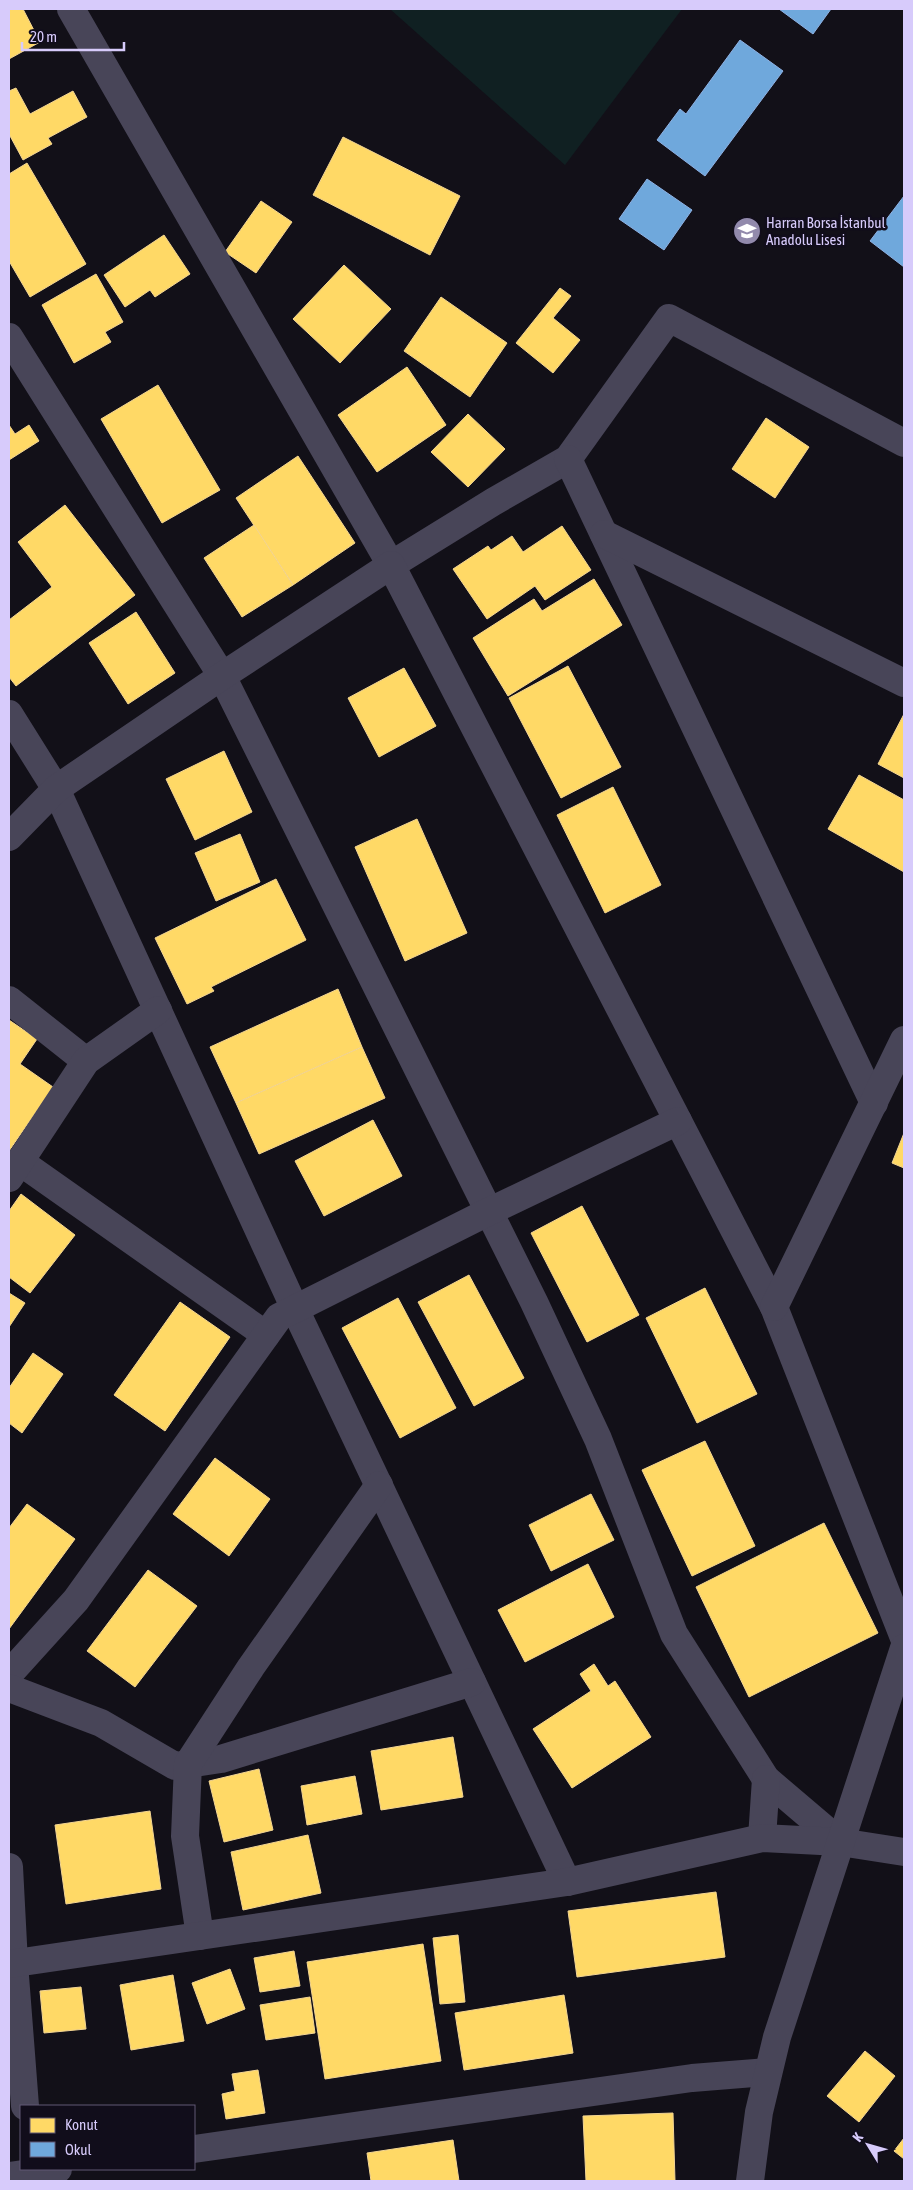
<svg xmlns="http://www.w3.org/2000/svg" width="913" height="2190" font-family="'Asap Condensed',sans-serif">
  <style>
    .green { fill: #102022 }
    .homes { fill: #ffd966; stroke: #f3d593 }
    .schools { fill: #6fa8dc; stroke: #8eb2e5 }
    .lines { fill: none; stroke-linecap: round; stroke-linejoin: round }
    .minor { stroke: #484558; stroke-width: 28 }
    .labels { text-anchor: middle; dominant-baseline: central; stroke-width: 5; stroke-linejoin: round; paint-order: stroke }
    .poi-label { font-size: 15px; fill: #d7cbfb; stroke: #110d1b; text-anchor: start }
  </style>
  <rect width="100%" height="100%" fill="#121018"/>
  <!-- green -->
  <path class="green" d="M390,9H682L565,165Z"/>
  <!-- homes -->
  <g class="homes">
    <path d="M9,9H23L40,42L9,59Z"/>
    <path d="M16,88L30,114L73,91L87,117L48,138L52,144L23,160L9,134V91Z"/>
    <path d="M343,137L460,196L430,255L313,195Z"/>
    <path d="M27,163L86,264L30,297L9,261V174Z"/>
    <path d="M261,201L292,222L256,273L225,252Z"/>
    <path d="M164,235L190,274L155,297L150,290L125,307L104,275Z"/>
    <path d="M344,265L391,309L340,363L293,319Z"/>
    <path d="M96,274L123,322L105,332L111,342L74,363L42,305Z"/>
    <path d="M560,288L571,296L553,318L580,340L553,373L516,343Z"/>
    <path d="M441,297L507,343L470,397L404,351Z"/>
    <path d="M407,367L446,425L377,472L338,415Z"/>
    <path d="M158,385L220,490L162,523L101,419Z"/>
    <path d="M468,414L505,449L468,487L431,452Z"/>
    <path d="M766,418L809,447L775,498L732,469Z"/>
    <path d="M9,425L15,434L29,425L39,441L9,460Z"/>
    <path d="M298,456L355,543L293,585L236,498Z"/>
    <path d="M65,505L135,595L16,686L9,677V620L52,587L18,542Z"/>
    <path d="M254,525L293,585L242,617L204,558Z"/>
    <path d="M562,526L591,570L545,600L535,586L487,619L453,569L488,546L491,550L512,536L523,552Z"/>
    <path d="M594,579L622,625L508,696L473,638L534,599L542,611Z"/>
    <path d="M136,612L175,673L128,704L89,643Z"/>
    <path d="M568,666L621,767L561,798L509,698Z"/>
    <path d="M404,668L436,726L379,757L348,698Z"/>
    <path d="M904,714V778L878,764Z"/>
    <path d="M224,751L252,812L195,840L166,779Z"/>
    <path d="M859,775L904,800V872L828,829Z"/>
    <path d="M613,787L661,885L605,913L557,815Z"/>
    <path d="M417,819L467,933L405,961L355,847Z"/>
    <path d="M240,834L260,882L216,901L195,853Z"/>
    <path d="M276,879L306,940L211,987L214,991L187,1004L155,938Z"/>
    <path d="M338,989L362,1047L236,1103L210,1047Z"/>
    <path d="M9,1020L37,1039L20,1064L53,1087L9,1151Z"/>
    <path d="M362,1047L385,1098L259,1154L236,1103Z"/>
    <path d="M373,1120L402,1176L324,1216L295,1161Z"/>
    <path d="M904,1133V1168L892,1163Z"/>
    <path d="M21,1194L75,1235L30,1293L9,1277V1211Z"/>
    <path d="M582,1206L639,1315L587,1342L531,1233Z"/>
    <path d="M469,1275L524,1378L474,1406L418,1302Z"/>
    <path d="M705,1288L757,1394L697,1423L646,1318Z"/>
    <path d="M9,1293L25,1303L9,1327Z"/>
    <path d="M398,1298L456,1408L400,1438L342,1328Z"/>
    <path d="M180,1302L230,1337L165,1431L114,1395Z"/>
    <path d="M33,1353L63,1374L22,1433L9,1423V1388Z"/>
    <path d="M705,1441L755,1546L692,1576L642,1470Z"/>
    <path d="M215,1458L270,1499L229,1556L173,1514Z"/>
    <path d="M591,1494L614,1540L551,1571L529,1525Z"/>
    <path d="M27,1504L75,1539L9,1629V1528Z"/>
    <path d="M824,1523L878,1633L749,1697L696,1587Z"/>
    <path d="M588,1564L614,1617L525,1662L498,1610Z"/>
    <path d="M148,1570L197,1606L135,1687L87,1651Z"/>
    <path d="M594,1664L608,1686L615,1681L651,1737L572,1788L533,1729L591,1691L580,1674Z"/>
    <path d="M453,1737L463,1797L381,1810L371,1751Z"/>
    <path d="M259,1769L273,1830L224,1842L209,1781Z"/>
    <path d="M355,1776L362,1814L307,1825L301,1786Z"/>
    <path d="M150,1811L161,1889L66,1904L55,1825Z"/>
    <path d="M308,1835L321,1893L243,1910L231,1852Z"/>
    <path d="M716,1892L725,1957L577,1977L568,1911Z"/>
    <path d="M458,1935L465,2002L440,2004L433,1938Z"/>
    <path d="M423,1944L441,2061L325,2079L307,1962Z"/>
    <path d="M294,1951L300,1986L260,1992L254,1958Z"/>
    <path d="M230,1969L245,2009L207,2024L192,1983Z"/>
    <path d="M173,1975L184,2041L131,2050L120,1985Z"/>
    <path d="M81,1987L86,2029L44,2033L40,1991Z"/>
    <path d="M564,1995L573,2053L464,2070L455,2013Z"/>
    <path d="M310,1997L315,2033L266,2040L260,2005Z"/>
    <path d="M865,2051L895,2076L859,2122L827,2096Z"/>
    <path d="M258,2070L265,2113L226,2119L222,2094L235,2091L232,2074Z"/>
    <path d="M673,2113L675,2181H586L583,2116Z"/>
    <path d="M904,2138V2159L894,2151Z"/>
    <path d="M453,2140L459,2181H371L367,2153Z"/>
  </g>
  <!-- schools -->
  <g class="schools">
    <path d="M779,9H831L813,34Z"/>
    <path d="M740,40L783,71L705,176L657,140L680,109L686,114Z"/>
    <path d="M647,179L692,210L664,250L619,219Z"/>
    <path d="M904,196V267L870,241Z"/>
  </g>
  <g class="lines">
    <!-- minor -->
    <g class="minor">
      <path d="M71,9L391,565L493,502L568,459L669,318L904,443"/>
      <path d="M9,337L222,676L534,1302L598,1439L674,1634L766,1779L840,1842"/>
      <path d="M568,459L874,1103"/>
      <path d="M604,534L904,683"/>
      <path d="M9,714L56,789L295,1309L567,1882"/>
      <path d="M9,837L56,789L222,676L391,565L774,1307L904,1638"/>
      <path d="M9,1000L86,1061"/>
      <path d="M19,1161L266,1335"/>
      <path d="M9,1178L86,1061L158,1010"/>
      <path d="M774,1307L904,1040"/>
      <path d="M9,1674L76,1600L279,1317L488,1212L678,1121"/>
      <path d="M9,1688L101,1723L175,1766L221,1759L472,1682"/>
      <path d="M762,1838L766,1779"/>
      <path d="M9,1867L14,1963L25,2106"/>
      <path d="M200,1936L185,1836L188,1764L251,1667L379,1485"/>
      <path d="M9,1964L567,1882L762,1838L840,1842L904,1852"/>
      <path d="M194,2149L692,2078L768,2072"/>
      <path d="M9,2176L58,2169"/>
      <path d="M750,2181L759,2112L777,2037L904,1648"/>
    </g>
  </g>
  <!-- icons -->
  <defs>
    <g id="school-disc" transform="scale(1.4375)"><circle r="9.5" fill="#928aac" stroke="#110d1b"/><path d="M0-5L7-2L0 1L-7-2ZM-4 1L0 2.5L4 1V4Q0 6-4 4Z" fill="#fff"/></g>
  </defs>
  <g fill-rule="evenodd">
    <use href="#school-disc" x="747" y="231"/>
  </g>
  <g class="labels">
    <!-- poi labels -->
    <g class="poi-label">
      <text x="766" y="222">Harran Borsa İstanbul<tspan x="766" dy="17">Anadolu Lisesi</tspan></text>
    </g>
  </g>
  <!-- border -->
  <rect width="913" height="2190" fill="none" stroke="#d7cbfb" stroke-width="20"/>
  <!-- legend -->
  <rect x="20" y="2105" width="175" height="65" fill="#110d1b" stroke="#605975"/>
  <rect x="30" y="2118" width="25" height="15" fill="#ffd966" stroke="#605975"/>
  <text x="65" y="2130" font-size="15" fill="#d7cbfb">Konut</text>
  <rect x="30" y="2142" width="25" height="15" fill="#6fa8dc" stroke="#605975"/>
  <text x="65" y="2155" font-size="15" fill="#d7cbfb">Okul</text>
  <!-- north arrow -->
  <g transform="translate(868 2145) rotate(307)" stroke="#110d1b" stroke-width="4" paint-order="stroke">
  <path d="M0-4L9 19L0 12L-9 19Z" fill="#d7cbfb"/>
  <text y="-8" font-size="14" font-weight="bold" text-anchor="middle" fill="#d7cbfb">K</text>
  </g>
  <!-- scale -->
  <path d="M22 42v8h102v-8" fill="none" stroke="#d7cbfb" stroke-width="2.5"/>
  <text x="30" y="42" font-size="15" fill="#d7cbfb" stroke="#110d1b" stroke-width="4" paint-order="stroke">20 m</text>
</svg>
